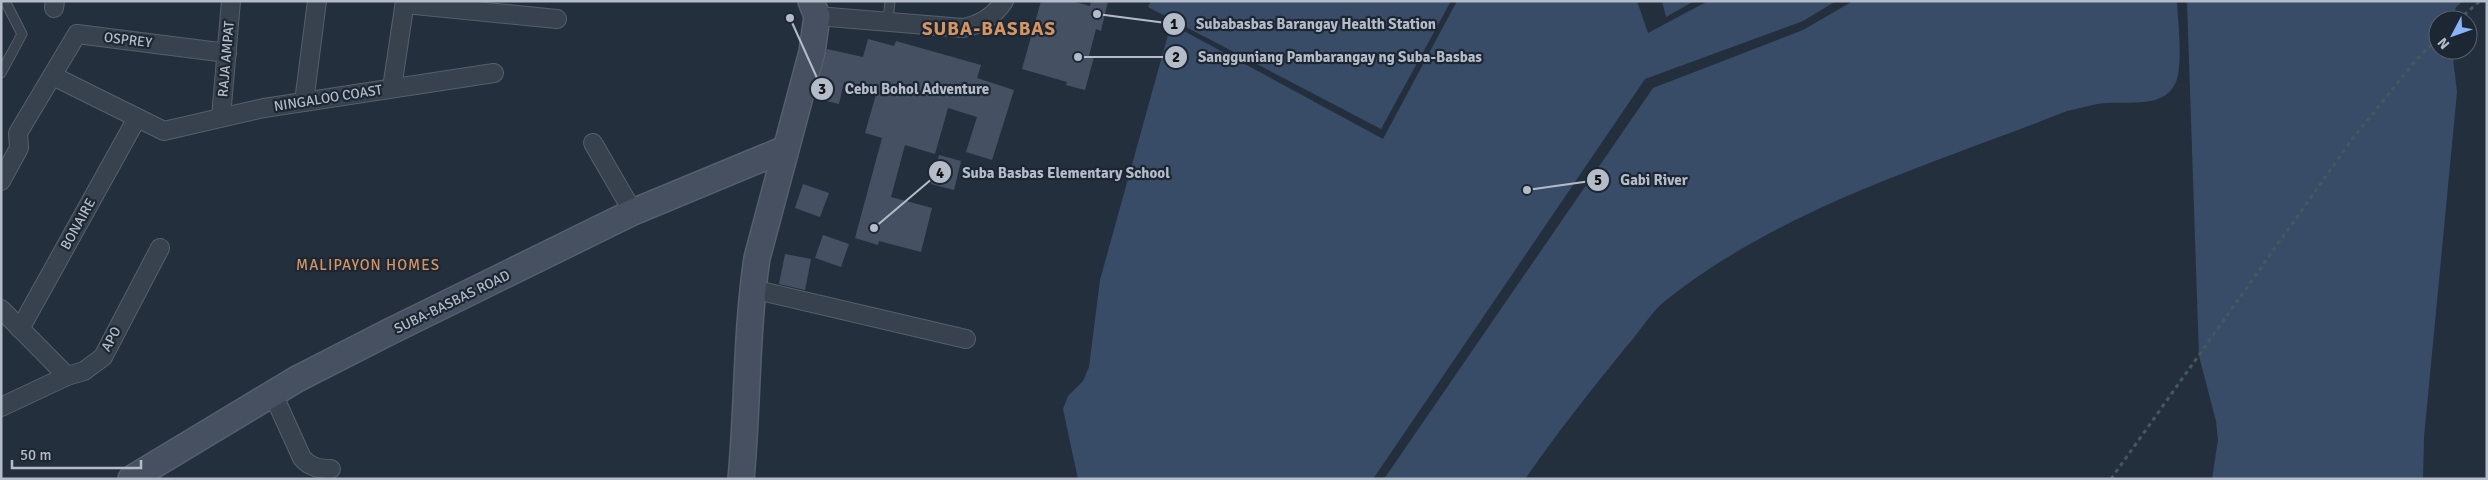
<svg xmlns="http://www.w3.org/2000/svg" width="2488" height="480" font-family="Signika,sans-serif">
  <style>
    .water { fill: #394c67 }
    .building { fill: #455162 }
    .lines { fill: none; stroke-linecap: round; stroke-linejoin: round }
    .lane-casing { stroke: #565f6c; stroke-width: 11 }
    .street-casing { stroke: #565f6c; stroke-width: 20 }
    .secondary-casing { stroke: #565f6c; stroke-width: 28 }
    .path { stroke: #44595c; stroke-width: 3; stroke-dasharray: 4 4; stroke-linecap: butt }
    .lane { stroke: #38414e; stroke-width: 9 }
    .street { stroke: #38414e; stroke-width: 18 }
    .secondary { stroke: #465061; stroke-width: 25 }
    .labels { text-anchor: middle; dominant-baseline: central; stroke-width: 4.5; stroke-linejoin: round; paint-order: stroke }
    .street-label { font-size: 14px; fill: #b4bcc9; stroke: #1d2633 }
    .neighbourhood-label { font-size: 15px; letter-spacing: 1px; fill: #d59563; stroke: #1d2633 }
    .district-label { font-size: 19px; font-weight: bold; letter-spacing: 1px; fill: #d59563; stroke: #1d2633 }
    .leader { fill: none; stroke: #b4bcc9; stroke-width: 2 }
    .callout-dot { fill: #b4bcc9; stroke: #1d2633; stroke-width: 2 }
    .mark-label { font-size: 15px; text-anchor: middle; font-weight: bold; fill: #111 }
    .callout-label { font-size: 15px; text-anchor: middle; font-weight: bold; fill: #b4bcc9; stroke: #1d2633; stroke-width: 4.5; stroke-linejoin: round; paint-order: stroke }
  </style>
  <rect width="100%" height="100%" fill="#242f3e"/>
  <!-- water -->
  <g class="water">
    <path d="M1151,1H1451L1381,129L1148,7Z"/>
    <path d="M1457,1H1637L1648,33L1708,1H1836L1803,21L1645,79L1373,479H1078L1063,409L1068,396L1083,381L1089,367L1100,280L1171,24L1383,139Z"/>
    <path d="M1662,1H1694L1666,17Z"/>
    <path d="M1853,1H2177C2178,23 2181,45 2179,67C2176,114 2129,99 2097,104C2087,106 2077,109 2067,111C1929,166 1783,207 1665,301C1650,313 1639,333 1626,347C1591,390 1557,433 1525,479H1384L1653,88L1803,30Z"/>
    <path d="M2187,1H2463L2456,7L2452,20H2438V50H2452L2457,92L2424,437L2423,479H2212L2218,440L2216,421L2199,356Z"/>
  </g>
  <!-- building -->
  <g class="building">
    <path d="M1041,1H1072L1090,6L1091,1H1108L1101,31L1096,29L1089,56L1094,57L1085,90L1066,85L1067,82L1022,69Z"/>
    <path d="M868,39L894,46L896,41L981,65L977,78L1014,90L992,160L966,152L977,117L948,108L935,154L905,145L891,197L932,208L921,252L879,241L878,245L855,238L882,138L865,133L877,91L844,82L839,104L814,98L827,49L863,57Z"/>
    <path d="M939,155L961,161L954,190L931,184Z"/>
    <path d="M803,184L829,193L820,217L795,208Z"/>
    <path d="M823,235L849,244L841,267L815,258Z"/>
    <path d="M785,254L811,259L805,290L779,284Z"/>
  </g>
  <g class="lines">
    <!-- lane casing -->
    <g class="lane-casing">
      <g id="lane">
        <path d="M888,20L890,1"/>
        <path d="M1,73L22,34L5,1"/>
      </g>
    </g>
    <!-- street casing -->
    <g class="street-casing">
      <g id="street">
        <path d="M405,4L557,19"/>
        <path d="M54,8L55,1"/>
        <path d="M817,16L963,28C980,25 995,15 1004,1"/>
        <path d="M53,76L164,131L264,108L494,73"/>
        <path d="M392,88L405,1"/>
        <path d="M304,102L317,1"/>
        <path d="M221,117L231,1"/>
        <path d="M593,143L633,212"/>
        <path d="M1,181L19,148L18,133L77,34L227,53"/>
        <path d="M752,289L966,339"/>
        <path d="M1,309L67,376"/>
        <path d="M20,329L137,118"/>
        <path d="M273,394L302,458C310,467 319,469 331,469"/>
        <path d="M1,407L67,376L84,371L103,357L160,248"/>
      </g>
    </g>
    <!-- secondary casing -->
    <g class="secondary-casing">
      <g id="secondary">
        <path d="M131,479L297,379L391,331L633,212L785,149"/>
        <path d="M741,479C748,405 746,331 757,258L812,52L817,16L811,1"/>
      </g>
    </g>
    <!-- path -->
    <g class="path">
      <path d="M2458,20L2480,1"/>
      <path d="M2111,479L2353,138L2417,59L2438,38"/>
    </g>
    <!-- lane -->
    <use href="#lane" class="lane"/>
    <!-- street -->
    <use href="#street" class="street"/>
    <!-- secondary -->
    <use href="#secondary" class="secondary"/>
  </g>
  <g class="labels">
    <!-- street labels -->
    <g class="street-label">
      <text transform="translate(128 40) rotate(7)">OSPREY</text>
      <text transform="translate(226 59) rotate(-85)">RAJA AMPAT</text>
      <text transform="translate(328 98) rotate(-9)">NINGALOO COAST</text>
      <text transform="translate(78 224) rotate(-61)">BONAIRE</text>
      <text transform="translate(452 302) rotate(-26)">SUBA-BASBAS ROAD</text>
      <text transform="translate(111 339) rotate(-62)">APO</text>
    </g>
    <!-- neighbourhood labels -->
    <g class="neighbourhood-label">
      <text x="368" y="265">MALIPAYON HOMES</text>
    </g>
    <!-- district labels -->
    <g class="district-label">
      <text x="989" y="29">SUBA-BASBAS</text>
    </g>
  </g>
  <!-- callouts -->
  <path class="leader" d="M1097 14L1174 24M1078 57L1176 57M790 18L822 89M874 228L940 172M1527 190L1598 180"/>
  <g class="callout-dot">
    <circle cx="1097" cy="14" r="5"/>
    <circle cx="1078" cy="57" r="5"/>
    <circle cx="790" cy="18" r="5"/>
    <circle cx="874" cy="228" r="5"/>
    <circle cx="1527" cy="190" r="5"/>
    <circle cx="1174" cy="24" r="12"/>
    <circle cx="1176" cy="57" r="12"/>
    <circle cx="822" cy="89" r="12"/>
    <circle cx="940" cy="172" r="12"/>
    <circle cx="1598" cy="180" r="12"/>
  </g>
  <g class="mark-label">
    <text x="1174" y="29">1</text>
    <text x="1176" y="62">2</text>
    <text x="822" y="94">3</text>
    <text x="940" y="178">4</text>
    <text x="1598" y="185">5</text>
  </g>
  <g class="callout-label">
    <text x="1316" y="29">Subabasbas Barangay Health Station</text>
    <text x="1340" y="62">Sangguniang Pambarangay ng Suba-Basbas</text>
    <text x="917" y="94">Cebu Bohol Adventure</text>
    <text x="1066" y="178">Suba Basbas Elementary School</text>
    <text x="1654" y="185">Gabi River</text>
  </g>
  <!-- border -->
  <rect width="2488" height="480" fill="none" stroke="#b4bcc9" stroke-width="5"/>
  <!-- north arrow -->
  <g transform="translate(2453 35) rotate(229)"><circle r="24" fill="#1d2633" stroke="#59626f"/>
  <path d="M0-4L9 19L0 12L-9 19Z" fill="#8ab4f8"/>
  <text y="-8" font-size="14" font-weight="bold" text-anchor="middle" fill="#b4bcc9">N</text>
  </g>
  <!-- scale -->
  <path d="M12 460v8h129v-8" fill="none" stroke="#b4bcc9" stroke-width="2.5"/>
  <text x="20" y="460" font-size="15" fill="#b4bcc9" stroke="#1d2633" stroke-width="4" paint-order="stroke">50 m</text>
</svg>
